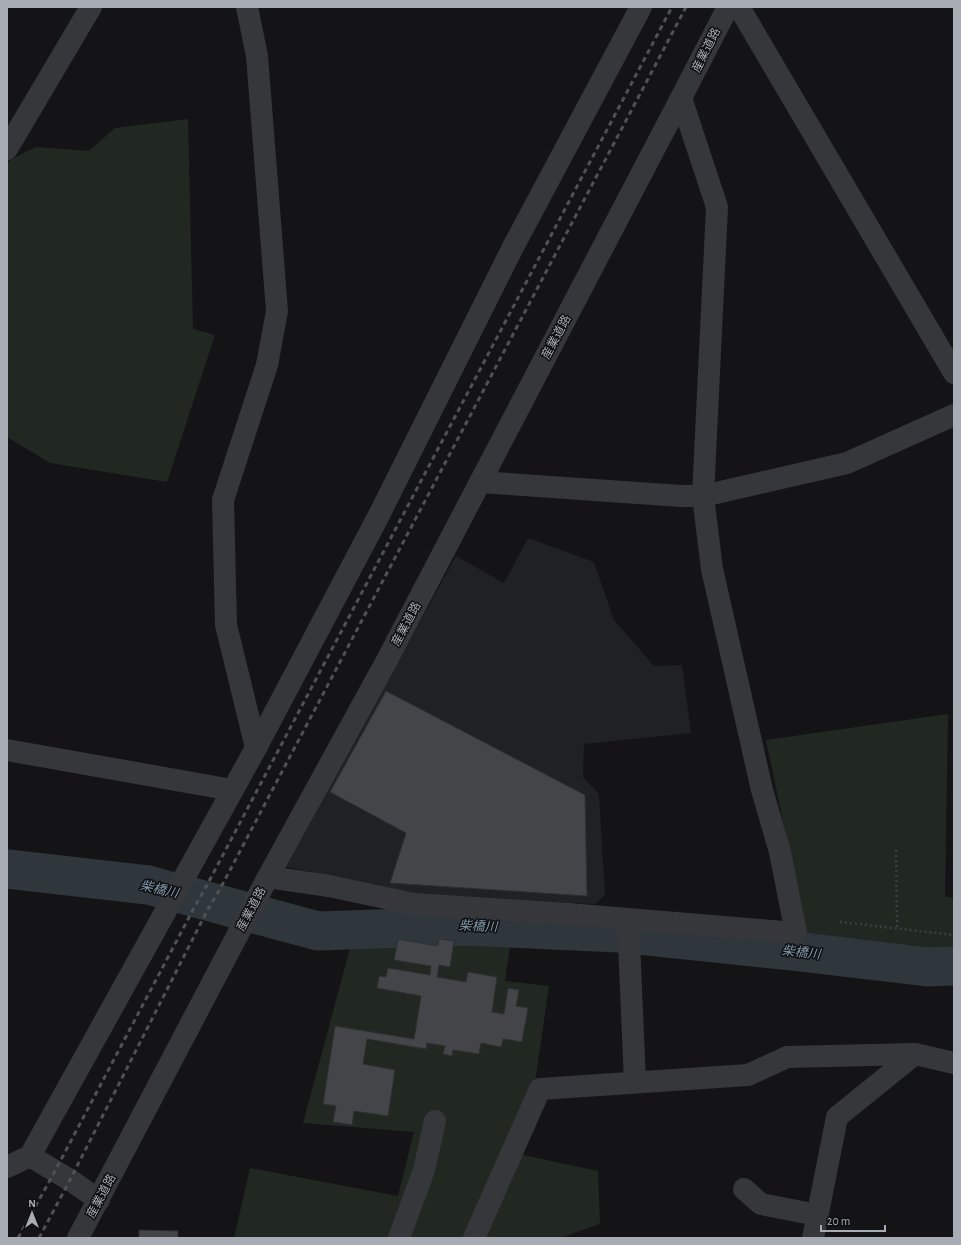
<svg xmlns="http://www.w3.org/2000/svg" width="961" height="1245" font-family="'Alegreya Sans','Noto Sans JP',sans-serif">
  <style>
    .built { fill: #202123 }
    .green { fill: #212822 }
    .lines { fill: none; stroke-linecap: round; stroke-linejoin: round }
    .river { stroke: #2f373d; stroke-width: 39 }
    .building { fill: #434549; stroke: #2f2f32 }
    .path { stroke: #3c3e41; stroke-width: 2.5; stroke-dasharray: 2 3; stroke-linecap: butt }
    .minor { stroke: #36373b; stroke-width: 22 }
    .rail { stroke: #4f5155; stroke-width: 3; stroke-dasharray: 5 4; stroke-linecap: butt }
    .labels { text-anchor: middle; dominant-baseline: central; stroke-width: 3; stroke-linejoin: round; paint-order: stroke }
    .street-label { font-size: 12px; fill: #a7acb5; stroke: #0f0f11 }
    .water-label { font-size: 13px; font-style: italic; fill: #819aad; stroke: #0f0f11 }
  </style>
  <rect width="100%" height="100%" fill="#141416"/>
  <!-- built -->
  <path class="built" d="M528,538L594,562L614,620L654,666L682,665L691,733L584,744L583,777L599,794L605,895L595,904L432,897L286,867L456,556L504,583Z"/>
  <!-- green -->
  <g class="green">
    <path d="M188,119L193,329L215,335L167,482L50,463L7,437V166L10,160L36,147L89,151L115,128Z"/>
    <path d="M948,714L945,896L954,898V953L801,941L796,883L766,740Z"/>
    <path d="M460,929L512,932L505,981L549,986L535,1083L505,1151L598,1171L600,1224L560,1238H234L250,1168L398,1196L414,1132L303,1123L352,941Z"/>
  </g>
  <g class="lines">
    <!-- river -->
    <path class="river" d="M7,869L148,885L318,931L465,926L619,933L802,952L927,967L954,966"/>
  </g>
  <!-- building -->
  <g class="building">
    <path d="M386,691L585,795L587,896L390,883L406,833L330,792Z"/>
    <path d="M398,939L438,946L439,939L454,941L450,967L439,965L437,977L466,982L468,972L497,977L492,1012L504,1014L508,988L519,990L516,1006L528,1008L522,1042L503,1039L501,1047L481,1043L479,1054L453,1050L452,1056L443,1054L445,1046L427,1043L426,1049L367,1039L363,1064L395,1070L388,1116L354,1111L352,1125L333,1122L336,1106L323,1104L335,1026L414,1039L421,996L377,988L379,976L386,977L388,968L430,975L431,966L394,960Z"/>
    <path d="M139,1230L178,1231V1238H139Z"/>
  </g>
  <g class="lines">
    <!-- path -->
    <g class="path">
      <path d="M896,850L897,929"/>
      <path d="M840,922L954,935"/>
    </g>
    <!-- minor -->
    <g class="minor">
      <path d="M247,7L257,56L277,311L267,365L223,500L226,625L256,748"/>
      <path d="M739,7L954,373"/>
      <path d="M7,149L91,7"/>
      <path d="M480,482L681,496H703L847,463L954,415"/>
      <path d="M7,750L232,790"/>
      <path d="M268,877L329,886L414,904L568,914L796,933L780,852L762,790L712,569L703,496L717,207L681,98"/>
      <path d="M628,919L635,1082"/>
      <path d="M30,1156L70,1180L99,1200"/>
      <path d="M7,1167L30,1156L256,748L378,517L513,247L641,7"/>
      <path d="M744,1189L761,1204L817,1215"/>
      <path d="M78,1238L268,877L386,662L681,98L728,7"/>
      <path d="M399,1238L424,1170L435,1121"/>
      <path d="M474,1238L540,1089L748,1075L787,1057L915,1054L954,1063"/>
      <path d="M813,1238L837,1117L915,1054"/>
    </g>
    <!-- rail -->
    <g class="rail">
      <path d="M18,1238L55,1171L194,908L207,885L672,7"/>
      <path d="M39,1238L70,1180L207,911L220,889L686,7"/>
    </g>
  </g>
  <g class="labels">
    <!-- street labels -->
    <g class="street-label">
      <text transform="translate(706 50) rotate(-63)">産業道路</text>
      <text transform="translate(556 337) rotate(-62)">産業道路</text>
      <text transform="translate(406 624) rotate(-62)">産業道路</text>
      <text transform="translate(251 909) rotate(-62)">産業道路</text>
      <text transform="translate(101 1196) rotate(-62)">産業道路</text>
    </g>
    <!-- water labels -->
    <g class="water-label">
      <text transform="translate(159 890) rotate(13)">柴橋川</text>
      <text transform="translate(478 927) rotate(2)">柴橋川</text>
      <text transform="translate(801 953) rotate(6)">柴橋川</text>
    </g>
  </g>
  <!-- border -->
  <rect width="961" height="1245" fill="none" stroke="#a7acb5" stroke-width="16"/>
  <!-- north arrow -->
  <g transform="translate(32 1213)" stroke="#0f0f11" stroke-width="3" paint-order="stroke">
  <path d="M0-3L7 15L0 10L-7 15Z" fill="#a7acb5"/>
  <text y="-6" font-size="11" font-weight="bold" text-anchor="middle" fill="#a7acb5">N</text>
  </g>
  <!-- scale -->
  <path d="M821 1225v6h64v-6" fill="none" stroke="#a7acb5" stroke-width="2"/>
  <text x="827" y="1225" font-size="12" fill="#a7acb5" stroke="#0f0f11" stroke-width="3" paint-order="stroke">20 m</text>
</svg>
